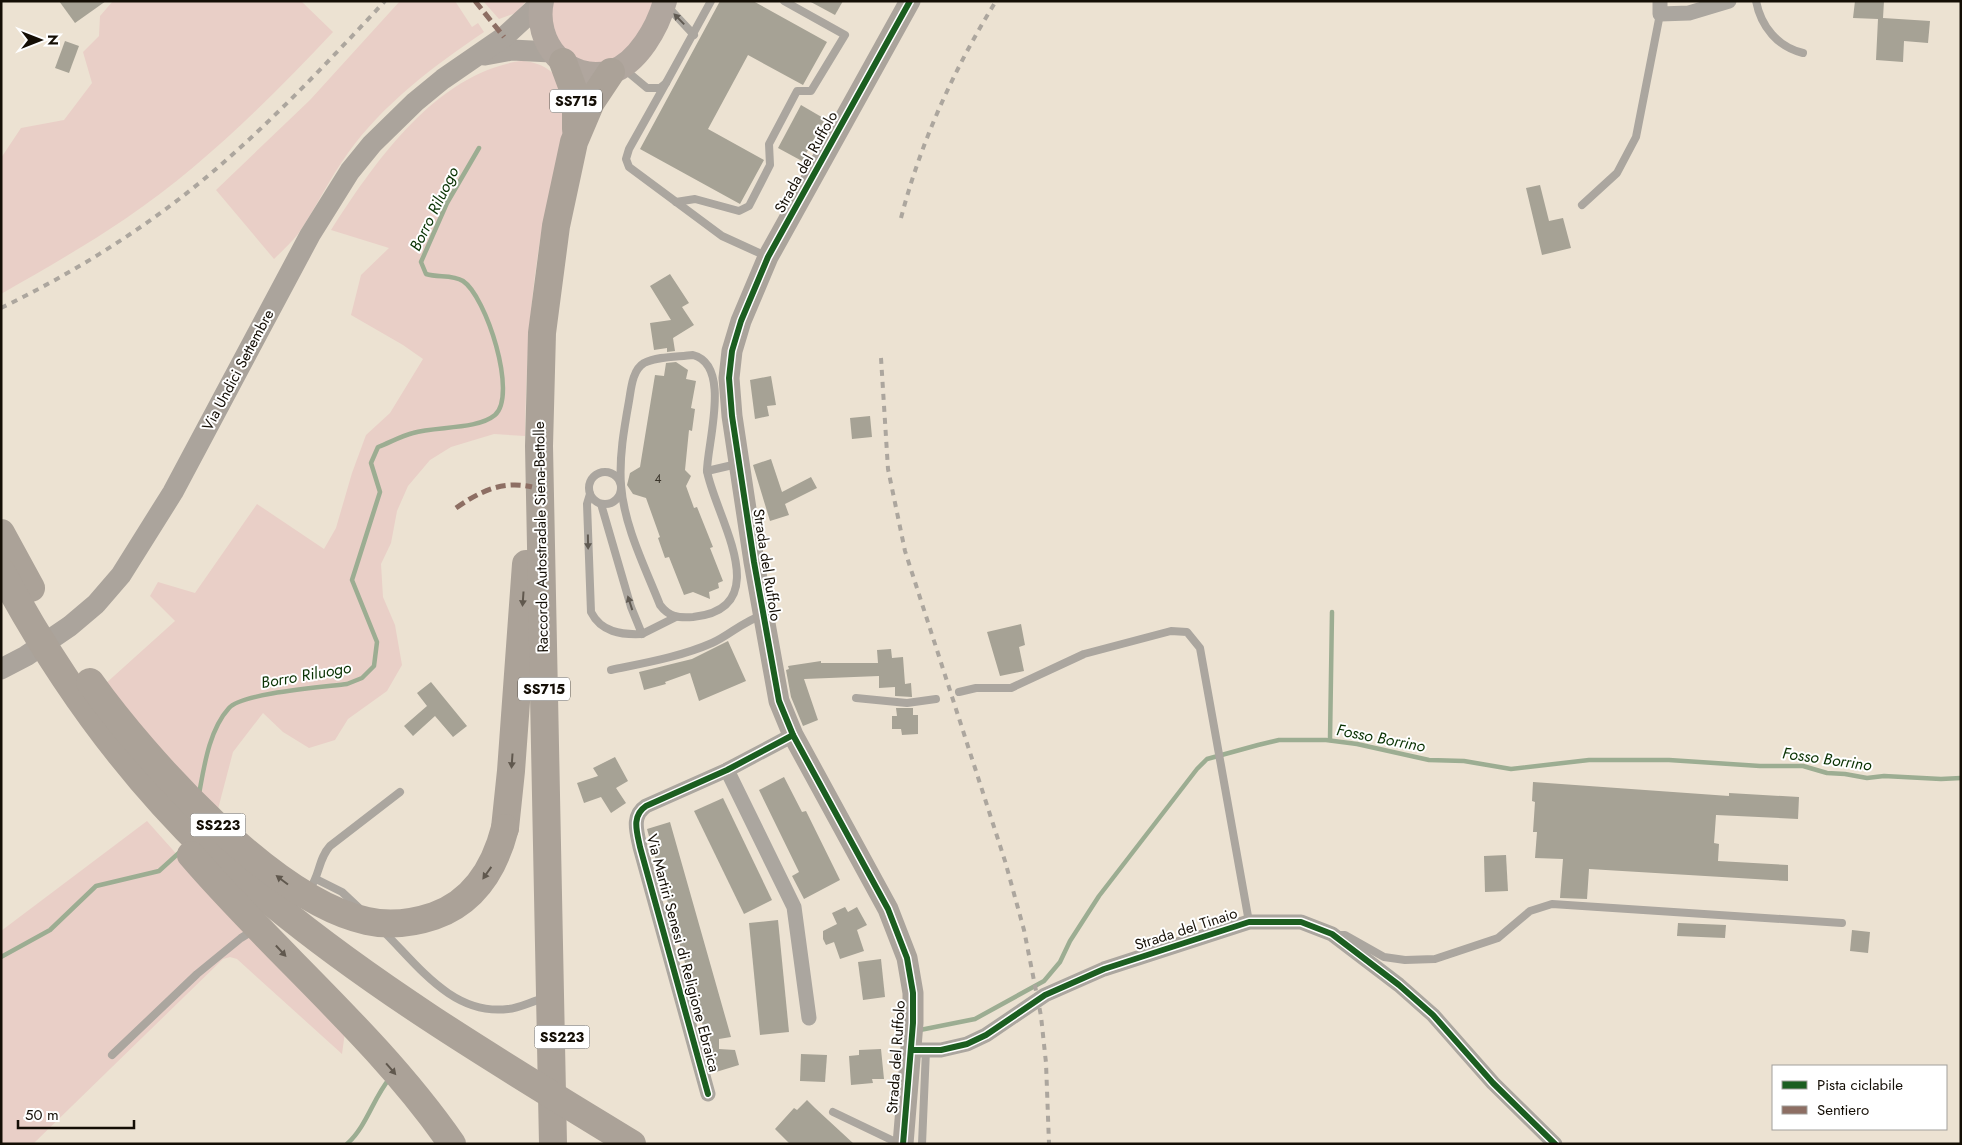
<svg xmlns="http://www.w3.org/2000/svg" width="1962" height="1145" font-family="Jost,sans-serif">
  <style>
    .green { fill: #e9cfc7 }
    .lines { fill: none; stroke-linecap: round; stroke-linejoin: round }
    .stream { stroke: #9cad92; stroke-width: 4.5 }
    .building { fill: #a6a295 }
    .lane { stroke: #aba69f; stroke-width: 8 }
    .street { stroke: #aba69f; stroke-width: 15 }
    .secondary { stroke: #aba49c; stroke-width: 21 }
    .primary { stroke: #b0a69e; stroke-width: 24 }
    .highway { stroke: #aba298; stroke-width: 28 }
    .rail { stroke: #aca69e; stroke-width: 4; stroke-dasharray: 6 6; stroke-linecap: butt }
    .highway-bridge { stroke: #aba298; stroke-width: 28 }
    .quiet { stroke: #8d6e63; stroke-width: 5; stroke-dasharray: 10 5; stroke-linecap: butt }
    .cycleway-casing { stroke: #fff; stroke-width: 9 }
    .cycleway { stroke: #1b5e20; stroke-width: 6 }
    .oneway { fill: #605a52 }
    .oneway2 { fill: #60584e }
    .labels { text-anchor: middle; dominant-baseline: central; stroke-width: 4; stroke-linejoin: round; paint-order: stroke }
    .number-label { font-size: 12px; fill: #383329 }
    .shield { fill: #fff; stroke: #5a5650; stroke-width: 1 }
    .shield-label { font-size: 14px; font-weight: bold; fill: #140e05 }
    .street-label { font-size: 15px; fill: #140e05; stroke: #fff }
    .water-label { font-size: 16px; font-style: italic; fill: #0a3304; stroke: #fff }
  </style>
  <rect width="100%" height="100%" fill="#ece2d2"/>
  <!-- green -->
  <g class="green">
    <path d="M113,1H301L333,32C269,100 202,167 125,219C85,246 43,270 1,294V158L21,128L64,120L92,83L83,52L99,36L100,16Z"/>
    <path d="M400,1H455L472,27L478,23L484,32C435,65 383,104 348,153C329,179 316,208 298,234C291,243 282,251 274,259L216,190L310,100Z"/>
    <path d="M483,1H526L516,13L499,19Z"/>
    <path d="M553,1H655C645,21 637,47 616,58C594,71 559,56 551,32C549,24 552,10 553,1Z"/>
    <path d="M520,61C539,61 558,71 563,91C573,124 544,209 539,247C529,310 526,373 525,436L494,434L451,447L430,460L408,486L397,511L391,543L381,564L383,597L395,625L402,665L387,691L348,719L335,740L309,748L283,732L263,713L233,752L218,809L184,777L104,685L175,621L150,596L158,582L195,593L257,504L324,549L336,528L352,473L366,435L390,413L423,359L403,345L351,315L361,275L389,248L331,230C374,163 435,74 520,61Z"/>
    <path d="M147,821L197,877L345,1032L342,1054L237,959L230,957L223,959L33,1144H1V931Z"/>
  </g>
  <g class="lines">
    <!-- stream -->
    <g class="stream">
      <path d="M1330,740L1332,612"/>
      <path d="M199,794C204,767 209,730 229,708C242,693 324,687 347,684L362,678L374,666L377,642L352,580L380,492L371,463L378,447C389,443 401,436 413,433C436,426 477,430 495,415C518,395 486,296 463,281C452,274 438,278 426,274L421,262L447,203L479,148"/>
      <path d="M1,957L50,930L96,886L159,871L181,851"/>
      <path d="M920,1030L975,1019L1044,981L1060,962L1070,941L1099,896L1197,769L1207,759L1258,745L1279,740H1326L1357,744L1429,760L1464,761L1511,769L1589,760H1669L1760,766H1803L1827,773L1845,774L1867,778L1884,776L1941,779L1961,778"/>
      <path d="M347,1144C367,1126 373,1098 390,1078"/>
    </g>
  </g>
  <!-- building -->
  <g class="building">
    <path d="M59,1H106L75,23Z"/>
    <path d="M720,1H753L827,42L803,85L748,55L708,129L764,160L740,204L640,149Z"/>
    <path d="M809,1H843L835,15Z"/>
    <path d="M1855,1H1884L1883,18L1930,21L1928,43L1904,41L1903,62L1876,60L1878,19L1853,18Z"/>
    <path d="M65,41L79,46L69,73L55,68Z"/>
    <path d="M801,105L825,119L802,161L778,148Z"/>
    <path d="M1540,185L1549,221L1563,218L1571,248L1542,255L1526,188Z"/>
    <path d="M670,274L689,303L682,307L694,325L673,338L675,351L667,352V348L654,350L650,323L671,320L650,286Z"/>
    <path d="M676,362L688,370L686,379L696,381L691,408L695,409L692,431L689,430L685,470L691,476L686,486L694,508L697,507L713,547L710,548L723,581L718,583L719,588L709,592L710,599L693,592L684,595L669,557L665,558L658,538L660,537L646,498L633,494L627,485L630,473L640,467L655,375L664,376L666,363Z"/>
    <path d="M771,376L776,405L767,406L769,416L755,419L750,380Z"/>
    <path d="M870,416L872,437L852,439L850,418Z"/>
    <path d="M771,459L782,492L811,477L817,488L785,504L789,515L770,521L753,465Z"/>
    <path d="M1021,624L1025,645L1019,647L1024,671L1000,676L987,632Z"/>
    <path d="M728,641L746,681L699,701L690,673L665,682L666,684L644,690L639,672L692,659Z"/>
    <path d="M891,649L892,658L903,657L905,684L911,683L912,697L895,696V687L879,688V676L804,679L818,720L803,726L791,697L786,670L789,669L788,666L821,661V663H878L877,650Z"/>
    <path d="M431,682L467,726L453,737L435,716L413,736L404,726L427,706L417,693Z"/>
    <path d="M896,708H913V715H918V734L902,735L901,729H892V716H897Z"/>
    <path d="M615,757L628,781L616,788L626,803L611,813L601,797L584,803L577,783L598,776L593,768Z"/>
    <path d="M784,777L802,812L806,811L840,880L804,899L792,876L799,872L759,790Z"/>
    <path d="M1533,782L1729,796V793L1799,797L1798,819L1716,815L1714,843L1719,844L1718,861L1788,865V881L1589,869L1587,899L1560,898L1563,859L1535,858L1537,832H1533L1535,802L1532,801Z"/>
    <path d="M723,798L772,900L744,914L694,811Z"/>
    <path d="M670,822L731,1037L719,1039V1049L735,1050L739,1065L716,1072L647,829Z"/>
    <path d="M1506,855L1508,891L1485,892L1484,856Z"/>
    <path d="M845,907L848,912L857,907L867,925L857,930L864,951L840,959L834,942L826,945L823,939V931L837,924L832,913Z"/>
    <path d="M778,920L789,1032L760,1035L749,923Z"/>
    <path d="M1678,923L1726,925L1725,938L1677,936Z"/>
    <path d="M1852,930L1870,932L1868,953L1850,951Z"/>
    <path d="M881,959L885,997L863,1000L858,962Z"/>
    <path d="M881,1049L884,1079H872L873,1083L851,1085L849,1056L859,1055V1050Z"/>
    <path d="M801,1054L827,1055L825,1082L800,1081Z"/>
    <path d="M807,1100L815,1108L854,1144H790L775,1129L794,1108L797,1110Z"/>
  </g>
  <g class="lines">
    <!-- lane -->
    <g class="lane">
      <path d="M1756,1C1761,27 1778,47 1803,53"/>
      <path d="M668,7L694,35"/>
      <path d="M623,68L647,88H660L666,83L711,1"/>
      <path d="M666,83L629,149L626,159L629,167L722,236L768,257"/>
      <path d="M676,202L695,199L739,211L749,206L770,165L769,144L797,91H811L845,35L784,1"/>
      <path d="M1582,205L1617,173L1636,137L1660,14"/>
      <path d="M693,355C732,365 707,444 707,471C715,516 778,608 693,617C678,618 669,617 660,605C645,567 624,526 621,485C619,457 624,429 629,401C631,390 632,370 644,363C658,356 678,357 693,355Z"/>
      <path d="M707,471L737,464"/>
      <circle cx="605" cy="488" r="16"/>
      <path d="M590,494L587,504L591,612C601,632 621,635 642,634L631,607L601,504"/>
      <path d="M642,634L676,617"/>
      <path d="M611,670C644,663 680,657 712,643C730,635 743,621 763,615"/>
      <path d="M959,692L976,688H1011L1084,654L1171,631L1187,632L1200,648L1249,922"/>
      <path d="M856,698L907,703L936,699"/>
      <path d="M316,879L342,892L359,908"/>
      <path d="M309,890C320,876 318,859 330,846L400,792"/>
      <path d="M382,930C417,964 452,1016 508,1009C520,1008 532,1001 545,998"/>
      <path d="M1339,935H1345L1384,957L1405,960L1435,959L1498,938L1530,911L1552,904L1842,923"/>
      <path d="M112,1055L197,974L241,938L254,930"/>
      <path d="M833,1112L900,1144"/>
      <path d="M922,1144L926,1050"/>
    </g>
    <!-- street -->
    <g class="street">
      <path d="M1660,1V14L1689,13L1729,1"/>
      <path d="M727,770L794,907L809,1018"/>
      <path d="M911,1050H941L967,1044L986,1035L1045,995L1104,969L1249,922H1301L1332,934L1399,985L1433,1015L1493,1083L1555,1144"/>
      <path d="M708,1094L640,847C637,832 631,816 646,806L727,770L793,735"/>
    </g>
    <!-- secondary -->
    <g class="secondary">
      <path d="M485,55L512,50L551,52"/>
      <path d="M1,669L26,656L70,626L96,604L121,575L173,492L310,235L350,171L372,144L415,102L443,79L504,37L542,2"/>
      <path d="M903,1144L913,1023V993L907,958L888,909L793,735L779,701L754,562L732,416L729,378L732,351L741,321L768,257L910,1"/>
    </g>
    <!-- primary -->
    <path class="primary" d="M542,1C533,42 567,84 611,72C638,63 658,27 665,1"/>
    <!-- highway -->
    <g class="highway">
      <path d="M563,62L576,97V129"/>
      <path d="M505,828L511,771L526,564"/>
      <path d="M553,1144L539,446L542,333L556,226L574,142L591,102L611,72"/>
    </g>
    <!-- rail -->
    <g class="rail">
      <path d="M901,218C921,141 954,69 996,1"/>
      <path d="M1,308C73,273 141,231 203,180C268,126 327,63 385,1"/>
      <path d="M881,358L888,469L905,551L1005,861L1024,930L1041,1016L1046,1063L1049,1144"/>
    </g>
    <!-- highway-bridge -->
    <g class="highway-bridge">
      <path d="M1,533L31,588"/>
      <path d="M1,571C56,674 125,771 210,853C229,870 251,886 271,902C383,994 508,1068 632,1144"/>
      <path d="M90,682C145,759 273,901 367,921C389,926 413,923 434,916C474,902 495,867 505,828"/>
      <path d="M191,855C275,953 378,1037 452,1144"/>
    </g>
    <!-- quiet -->
    <g class="quiet">
      <path d="M475,1L504,37"/>
      <path d="M456,508C479,492 502,480 532,487"/>
    </g>
    <!-- cycleway casing -->
    <g class="cycleway-casing">
      <g id="cycleway">
        <path d="M911,1050H941L967,1044L986,1035L1045,995L1104,969L1249,922H1301L1332,934L1399,985L1433,1015L1493,1083L1555,1144"/>
        <path d="M708,1094L640,847C637,832 631,816 646,806L727,770L793,735"/>
        <path d="M903,1144L913,1023V993L907,958L888,909L793,735L779,701L754,562L732,416L729,378L732,351L741,321L768,257L910,1"/>
      </g>
    </g>
    <!-- cycleway -->
    <use href="#cycleway" class="cycleway"/>
  </g>
  <!-- one-way arrows -->
  <defs><path id="oneway-solid" d="M-6-.8H1V-3.2L6.5 0L1 3.2V.8H-6Z" transform="scale(1.25)"/></defs>
  <g class="oneway">
    <use href="#oneway-solid" transform="translate(679 19) rotate(-134)"/>
    <use href="#oneway-solid" transform="translate(588 542) rotate(89)"/>
    <use href="#oneway-solid" transform="translate(630 603) rotate(-108)"/>
  </g>
  <g class="oneway2">
    <use href="#oneway-solid" transform="translate(523 599) rotate(94)"/>
    <use href="#oneway-solid" transform="translate(512 761) rotate(94)"/>
    <use href="#oneway-solid" transform="translate(487 873) rotate(125)"/>
    <use href="#oneway-solid" transform="translate(282 880) rotate(-143)"/>
    <use href="#oneway-solid" transform="translate(281 951) rotate(47)"/>
    <use href="#oneway-solid" transform="translate(391 1069) rotate(49)"/>
  </g>
  <g class="labels">
    <!-- number labels -->
    <g class="number-label">
      <text x="658" y="479">4</text>
    </g>
    <!-- shield labels -->
    <g class="shield">
      <rect x="550" y="89.5" width="52" height="23" rx="4"/>
      <rect x="518" y="677.5" width="52" height="23" rx="4"/>
      <rect x="190.5" y="813.5" width="55" height="23" rx="4"/>
      <rect x="534.5" y="1025.5" width="55" height="23" rx="4"/>
    </g>
    <g class="shield-label">
      <text x="576" y="101">SS715</text>
      <text x="544" y="689">SS715</text>
      <text x="218" y="825">SS223</text>
      <text x="562" y="1037">SS223</text>
    </g>
    <!-- street labels -->
    <g class="street-label">
      <text transform="translate(806 162) rotate(-61)">Strada del Ruffolo</text>
      <text transform="translate(238 370) rotate(-62)">Via Undici Settembre</text>
      <text transform="translate(541 537) rotate(-91)">Raccordo Autostradale Siena-Bettolle</text>
      <text transform="translate(767 565) rotate(81)">Strada del Ruffolo</text>
      <text transform="translate(1186 929) rotate(-18)">Strada del Tinaio</text>
      <text transform="translate(683 953) rotate(75)">Via Martiri Senesi di Religione Ebraica</text>
      <text transform="translate(896 1057) rotate(-86)">Strada del Ruffolo</text>
    </g>
    <!-- water labels -->
    <g class="water-label">
      <text transform="translate(434 209) rotate(-64)">Borro Riluogo</text>
      <text transform="translate(306 675) rotate(-10)">Borro Riluogo</text>
      <text transform="translate(1381 738) rotate(11)">Fosso Borrino</text>
      <text transform="translate(1827 759) rotate(8)">Fosso Borrino</text>
    </g>
  </g>
  <!-- border -->
  <rect width="1962" height="1145" fill="none" stroke="#140e05" stroke-width="5"/>
  <!-- legend -->
  <rect x="1772" y="1065" width="175" height="65" fill="#ffffff" stroke="#a19f9b"/>
  <rect x="1782" y="1081" width="25" height="8" fill="#1b5e20" stroke="#a19f9b"/>
  <text x="1817" y="1090" font-size="15" fill="#140e05">Pista ciclabile</text>
  <rect x="1782" y="1106" width="25" height="8" fill="#8d6e63" stroke="#a19f9b"/>
  <text x="1817" y="1115" font-size="15" fill="#140e05">Sentiero</text>
  <!-- north arrow -->
  <g transform="translate(40 40) rotate(90)" stroke="#ffffff" stroke-width="4" paint-order="stroke">
  <path d="M0-4L9 19L0 12L-9 19Z" fill="#140e05"/>
  <text y="-8" font-size="14" font-weight="bold" text-anchor="middle" fill="#140e05">N</text>
  </g>
  <!-- scale -->
  <path d="M18 1120v8h116v-8" fill="none" stroke="#140e05" stroke-width="2.5"/>
  <text x="25" y="1120" font-size="15" fill="#140e05" stroke="#ffffff" stroke-width="4" paint-order="stroke">50 m</text>
</svg>
